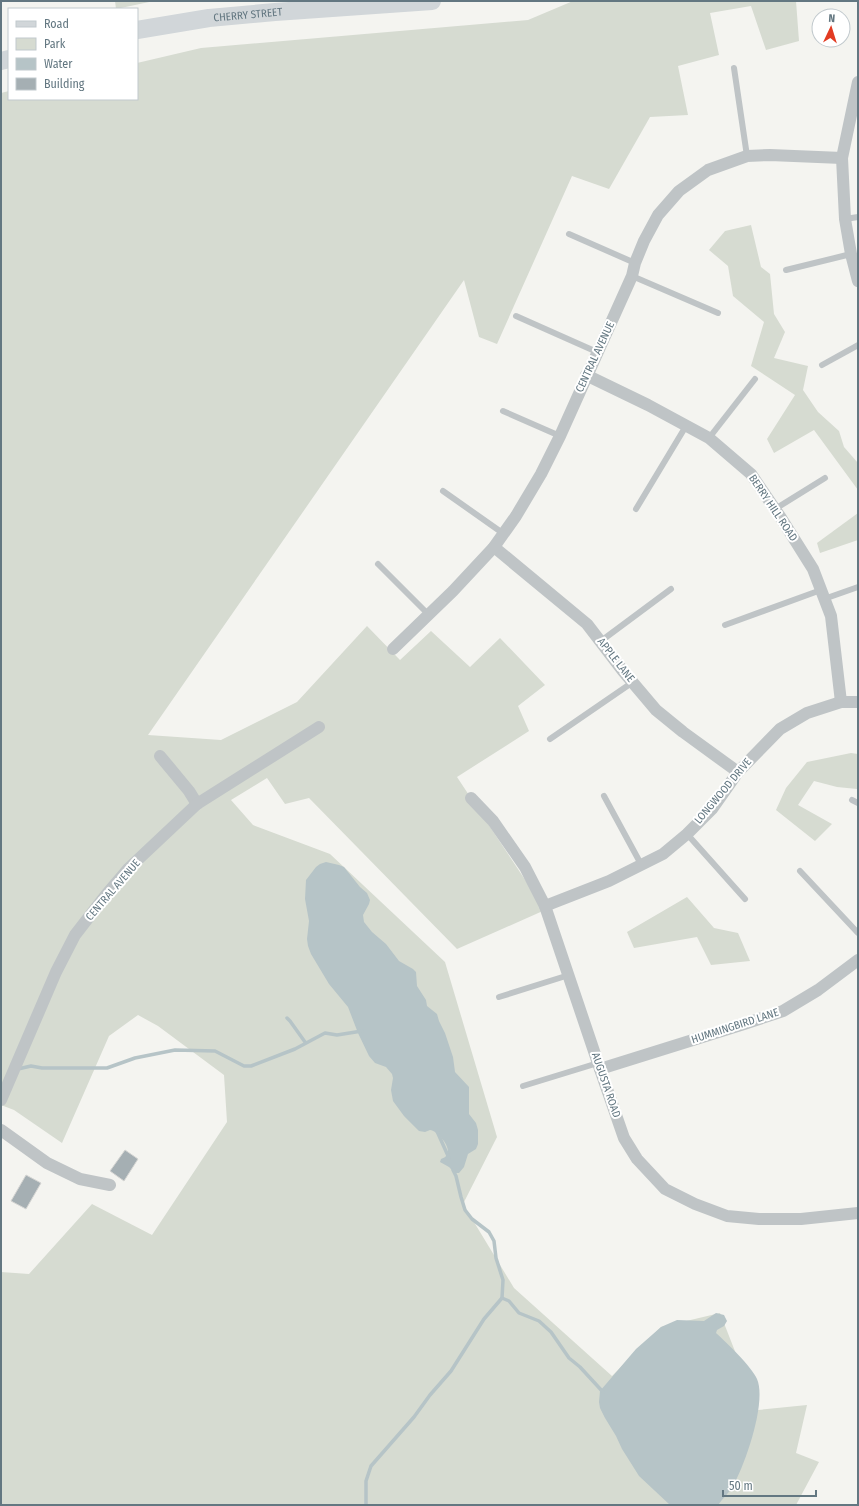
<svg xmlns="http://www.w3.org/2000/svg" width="859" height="1506" font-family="'Fira Sans Condensed',sans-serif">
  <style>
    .green { fill: #d6dbd1 }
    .water { fill: #b6c4c7 }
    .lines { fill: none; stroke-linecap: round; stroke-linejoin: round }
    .stream { stroke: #b6c4c7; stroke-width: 3.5 }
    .building { fill: #a5afb3; stroke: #d5d5d3 }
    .lane { stroke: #bfc4c6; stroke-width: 6 }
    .street { stroke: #bfc4c6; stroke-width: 12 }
    .secondary { stroke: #d1d6d9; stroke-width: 18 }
    .labels { text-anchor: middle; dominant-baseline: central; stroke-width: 4; stroke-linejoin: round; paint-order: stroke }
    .street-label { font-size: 11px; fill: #637781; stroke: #fff }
  </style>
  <rect width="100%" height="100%" fill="#f4f4f0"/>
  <!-- green -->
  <g class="green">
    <path d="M115,1H154L116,9Z"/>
    <path d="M573,1H796L799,41L766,50L751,6L710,13L719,55L678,66L688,115L650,117L609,189L572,176L497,344L479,337L464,280L148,735L221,740L297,702L367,626L400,660L431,631L470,667L500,638L545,685L518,706L529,731L457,777L545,910L457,949L309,798L285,804L267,778L231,800L253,825L330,854L445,962L497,1137L463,1204L514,1288L612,1376L661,1327L720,1313L758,1410L807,1405L796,1453L819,1462L796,1505H1V1272L29,1274L92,1204L152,1235L227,1122L224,1075L158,1026L138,1015L109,1036L62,1143L14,1110L1,1105V93L9,91V99H137V63L201,48L528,20Z"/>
    <path d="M751,225L761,267L770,274L774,314L785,332L774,358L808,366L803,390L818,412L839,431L844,447L858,463V490L814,430L774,453L767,439L795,395L751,366L764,322L733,296L728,266L709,250L725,231Z"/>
    <path d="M858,513V540L820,553L817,543Z"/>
    <path d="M851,753L858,754L857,789L837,787L814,781L798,805L832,824L815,841L776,810L786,788L807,762Z"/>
    <path d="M687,897L714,928L738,933L750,961L711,965L697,937L634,948L627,932Z"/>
  </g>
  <!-- water -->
  <g class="water">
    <path d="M326,862L339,865L344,867L360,887L367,893L370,900L369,904L363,915L364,922L372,932L386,944L399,961L413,969L416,972L417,986L426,1000L427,1006L437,1014L439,1021L445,1033L453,1057L455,1072L469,1087V1114L476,1123L478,1130V1144L476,1149L468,1154L464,1167L459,1173H455L449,1167L440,1162L441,1159C443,1158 446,1157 447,1155C452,1148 438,1131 430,1130L425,1132L419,1131L404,1116L393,1101L391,1090L393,1078L392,1074L386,1067L375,1063L369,1056L358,1033L348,1007L329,984L311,954L308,946L307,939L309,921L305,899L306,880L316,867L320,864Z"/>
    <path d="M716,1313L724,1315L727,1321L724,1326L717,1330L716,1333C727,1343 752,1367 757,1379C767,1402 745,1465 733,1486C729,1493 723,1498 718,1505H670L639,1476L622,1449L616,1436L605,1418L600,1408L599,1402L600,1391L636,1349L661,1327L677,1320L704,1321Z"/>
  </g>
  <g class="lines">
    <!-- stream -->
    <g class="stream">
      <path d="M287,1018L290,1021L305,1042"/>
      <path d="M18,1069L31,1066L42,1068H107L135,1058L175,1050L215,1051L244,1066H251L295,1049L325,1033L337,1035L362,1031"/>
      <path d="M436,1129L449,1158"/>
      <path d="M502,1298L509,1301L519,1313L539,1321L551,1332L569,1358L580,1367L603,1392"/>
      <path d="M366,1505V1481L371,1466L414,1417L430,1395L451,1371L484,1319L502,1298L503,1280L496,1258L494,1241L489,1232L472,1219L465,1210L461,1197L456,1176L453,1170"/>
    </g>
  </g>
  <!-- building -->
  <g class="building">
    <path d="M125,1150L138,1159L124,1181L110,1171Z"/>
    <path d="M26,1175L41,1183L26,1209L11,1201Z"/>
  </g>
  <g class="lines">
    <!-- lane -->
    <g class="lane">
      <path d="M734,68L747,156"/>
      <path d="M845,219L858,217"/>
      <path d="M569,234L635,263"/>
      <path d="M786,270L851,254"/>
      <path d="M632,276L718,313"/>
      <path d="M516,316L597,352"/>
      <path d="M822,365L858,345"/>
      <path d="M503,411L560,436"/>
      <path d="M709,438L755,379"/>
      <path d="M443,491L504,534"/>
      <path d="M636,509L686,426"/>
      <path d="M775,509L825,478"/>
      <path d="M378,564L429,615"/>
      <path d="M824,599L858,587"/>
      <path d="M725,625L821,590"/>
      <path d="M601,641L671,589"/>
      <path d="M550,739L633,682"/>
      <path d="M604,796L642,866"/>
      <path d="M852,800L858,803"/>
      <path d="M687,834L745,899"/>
      <path d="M800,871L858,933"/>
      <path d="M499,997L569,975"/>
      <path d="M523,1086L598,1063"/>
    </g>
    <!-- street -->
    <g class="street">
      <path d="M858,82L842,158L845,219L851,254L858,281"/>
      <path d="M586,375L648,405L709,438L751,474L781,518L813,569L831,616L841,702"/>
      <path d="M494,547L587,624L623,671L656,710L683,732L738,772"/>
      <path d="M393,649L453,591L494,547L516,516L541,474L560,436L632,276L635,263L644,241L658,215L679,191L708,170L747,156L770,155L842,158"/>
      <path d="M160,756L189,791L197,804"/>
      <path d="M471,798L493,821L525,867L545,906L600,1069L624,1138L637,1159L665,1189L695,1204L727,1216L759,1219H801L858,1213"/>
      <path d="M545,906L609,881L663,854L687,834L712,809L738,772L780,729L807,713L841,702H858"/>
      <path d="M600,1069L744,1024L783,1011L818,990L858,960"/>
      <path d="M1,1100L56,972L75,935L106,895L129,868L197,804L319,727"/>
      <path d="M1,1130L47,1163L80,1179L110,1185"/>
    </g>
    <!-- secondary -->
    <g class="secondary">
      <path id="s1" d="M137,30L209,18L275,12L432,1"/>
      <path d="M1,61L9,59"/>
    </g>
  </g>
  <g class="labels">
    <!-- street labels -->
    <g class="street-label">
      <text stroke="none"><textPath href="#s1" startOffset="112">CHERRY STREET</textPath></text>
      <text transform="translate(595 357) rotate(-65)">CENTRAL AVENUE</text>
      <text transform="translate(773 508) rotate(56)">BERRY HILL ROAD</text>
      <text transform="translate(616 660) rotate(52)">APPLE LANE</text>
      <text transform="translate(723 791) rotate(-50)">LONGWOOD DRIVE</text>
      <text transform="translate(113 890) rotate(-49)">CENTRAL AVENUE</text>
      <text transform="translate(735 1026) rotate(-18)">HUMMINGBIRD LANE</text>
      <text transform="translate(606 1085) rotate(71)">AUGUSTA ROAD</text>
    </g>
  </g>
  <!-- border -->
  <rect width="859" height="1506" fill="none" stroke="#637781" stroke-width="4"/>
  <!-- legend -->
  <rect x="8" y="8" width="130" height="92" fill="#ffffff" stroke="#c1c9cd"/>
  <rect x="16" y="21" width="20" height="6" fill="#d1d6d9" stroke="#c1c9cd"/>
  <text x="44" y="28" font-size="12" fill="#637781">Road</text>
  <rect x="16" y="38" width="20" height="12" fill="#d6dbd1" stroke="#c1c9cd"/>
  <text x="44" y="48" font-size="12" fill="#637781">Park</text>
  <rect x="16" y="58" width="20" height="12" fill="#b6c4c7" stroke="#c1c9cd"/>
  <text x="44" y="68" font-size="12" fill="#637781">Water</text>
  <rect x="16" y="78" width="20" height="12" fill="#a5afb3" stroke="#c1c9cd"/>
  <text x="44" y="88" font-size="12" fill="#637781">Building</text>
  <!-- north arrow -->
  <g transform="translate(831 28) rotate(4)"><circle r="19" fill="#ffffff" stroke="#c1c9cd"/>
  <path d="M0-3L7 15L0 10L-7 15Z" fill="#e23b22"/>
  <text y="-6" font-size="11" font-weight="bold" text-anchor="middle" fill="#637781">N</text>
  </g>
  <!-- scale -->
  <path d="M723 1490v6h93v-6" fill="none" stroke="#637781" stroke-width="2"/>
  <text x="729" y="1490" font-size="12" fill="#637781" stroke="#ffffff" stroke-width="3" paint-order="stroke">50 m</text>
</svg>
